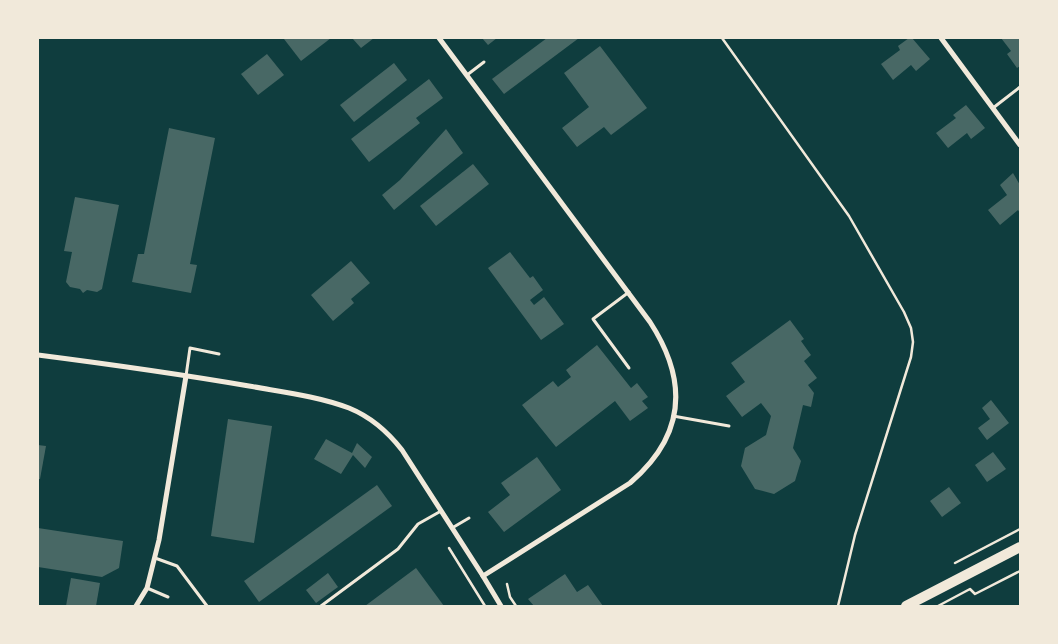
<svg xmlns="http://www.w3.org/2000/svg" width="1058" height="644" font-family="'Zilla Slab',serif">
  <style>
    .building { fill: #486865 }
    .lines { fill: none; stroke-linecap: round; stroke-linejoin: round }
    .path { stroke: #f1e9da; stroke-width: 2.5 }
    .service { stroke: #f1e9da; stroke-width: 3 }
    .minor { stroke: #f1e9da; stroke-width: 5 }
    .secondary { stroke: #f1e9da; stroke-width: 10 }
  </style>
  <rect width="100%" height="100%" fill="#0f3d3e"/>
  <!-- building -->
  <g class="building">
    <path d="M286,38H331L301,61L284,39Z"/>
    <path d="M352,38H374L361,48Z"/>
    <path d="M482,38H497L488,45Z"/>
    <path d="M547,38H579L504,94L492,79Z"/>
    <path d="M909,38H912L930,59L916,71L911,65L893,80L881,64L900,50L898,46Z"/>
    <path d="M1001,38H1020V66L1017,68L1007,54L1011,51Z"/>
    <path d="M600,46L647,108L611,135L604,127L577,147L562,128L589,107L564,73Z"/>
    <path d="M267,54L284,75L258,95L241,74Z"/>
    <path d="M394,63L407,80L354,122L340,105Z"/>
    <path d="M429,79L443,98L416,118L420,123L369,162L351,139Z"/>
    <path d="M966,105L985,128L971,139L967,133L948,148L936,133L956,118L953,115Z"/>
    <path d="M169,128L215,138L190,264L197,265L191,293L132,282L138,254H144Z"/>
    <path d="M446,129L463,153L394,210L382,195L400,180Z"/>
    <path d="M473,164L489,184L436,226L420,206Z"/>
    <path d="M1013,173L1020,185V213L1018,210L1000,225L988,210L1007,195L1000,185Z"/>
    <path d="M75,197L119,205L102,289L97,292L87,290L83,293L80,289L70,287L66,282L72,252L64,251Z"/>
    <path d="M510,252L530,278L533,276L543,290L530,300L534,305L544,297L564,324L541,340L488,268Z"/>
    <path d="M351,261L370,283L351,299L354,303L333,321L311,295Z"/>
    <path d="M790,320L804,339L801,341L811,355L804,361L817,378L808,385L814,393L811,407L803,405L793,448L801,461L795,481L774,494L755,489L741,466L745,448L766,435L771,416L761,403L742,417L726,396L745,382L731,363Z"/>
    <path d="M597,345L631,388L637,383L648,397L642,401L648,408L630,421L615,401L556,447L522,405L553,381L558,387L571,377L566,370Z"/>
    <path d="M991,400L1009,423L987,440L978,428L990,419L982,408Z"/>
    <path d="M228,419L272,426L254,543L211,536Z"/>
    <path d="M326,439L352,453L357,443L372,457L365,468L353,455L341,474L314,459Z"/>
    <path d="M38,445L46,446L40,479H38Z"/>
    <path d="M993,452L1006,469L987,482L975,465Z"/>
    <path d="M537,457L561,490L504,532L488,512L510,495L501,483Z"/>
    <path d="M377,485L392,506L259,602L244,581Z"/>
    <path d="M949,487L961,503L942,517L930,501Z"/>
    <path d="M38,528L123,541L119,568L102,577L38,567Z"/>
    <path d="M416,568L444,606H365Z"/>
    <path d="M328,573L338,587L316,603L306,590Z"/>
    <path d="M565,574L577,592L588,585L603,606H534L528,599Z"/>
    <path d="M71,578L100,583L96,606H66Z"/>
  </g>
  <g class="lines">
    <!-- path -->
    <g class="path">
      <path d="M722,38L849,216L904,312L911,328L913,342L911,357L855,535L838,606"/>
      <path d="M449,548L485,606"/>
      <path d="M955,563L1020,529"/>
      <path d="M507,584L510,597L516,606"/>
      <path d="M938,606L970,589L975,594L1020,571"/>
    </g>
    <!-- service -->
    <g class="service">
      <path d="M467,75L484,62"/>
      <path d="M993,108L1020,87"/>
      <path d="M629,292L593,319L629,368"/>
      <path d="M186,376L190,348L219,354"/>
      <path d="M673,416L729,426"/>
      <path d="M452,528L469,518"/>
      <path d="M155,558L177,566L207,606"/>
      <path d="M147,588L168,597"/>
      <path d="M321,606L398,549L418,524L441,511"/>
    </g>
    <!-- minor -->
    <g class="minor">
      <path d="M439,38L650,322C689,382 685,436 630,483L483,576"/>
      <path d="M941,38L1020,145"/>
      <path d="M38,355C108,364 179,374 249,386C282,392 317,396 349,408C371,417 388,432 402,450L483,576L501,606"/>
      <path d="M136,606L147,588L159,540L186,376"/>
    </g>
    <!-- secondary -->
    <path class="secondary" d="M906,606L1020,547"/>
  </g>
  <!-- border -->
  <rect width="1058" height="644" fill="none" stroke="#f1e9da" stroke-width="78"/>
</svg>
